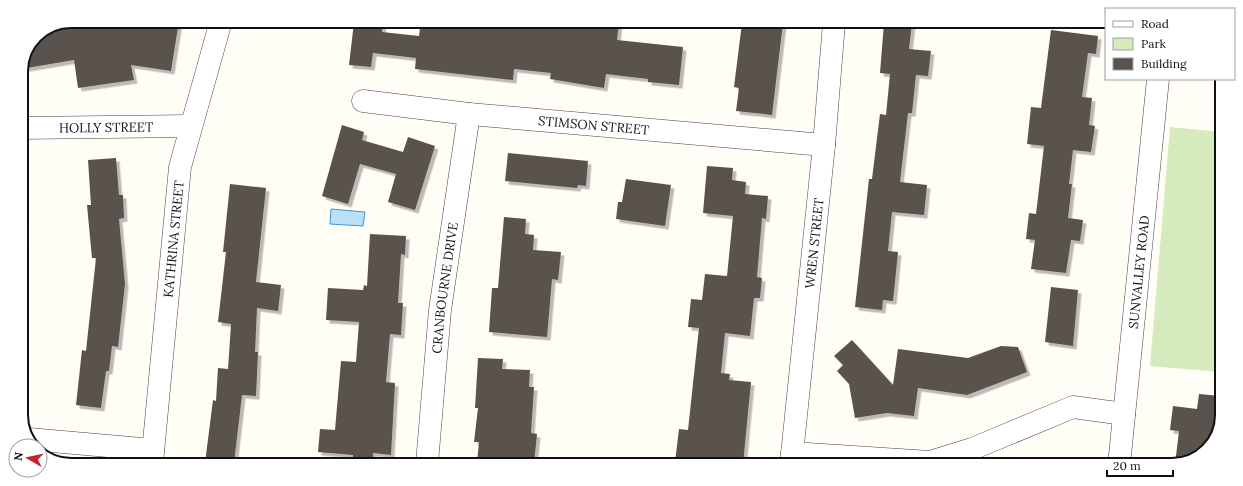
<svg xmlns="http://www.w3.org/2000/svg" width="1243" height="486" font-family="Lora,serif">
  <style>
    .green { fill: #d5ebbd }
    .water { fill: #b9e0f7; stroke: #3f96cf }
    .building { fill: #5a524d; filter: url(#shadow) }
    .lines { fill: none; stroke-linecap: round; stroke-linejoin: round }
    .minor-casing { stroke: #444; stroke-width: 23 }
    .minor { stroke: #fff; stroke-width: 22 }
    .labels { text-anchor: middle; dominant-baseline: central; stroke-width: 4; stroke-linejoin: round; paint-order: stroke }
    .street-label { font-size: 13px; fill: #111; stroke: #fff }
    .rim { fill: none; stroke: #111; stroke-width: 2 }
  </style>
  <defs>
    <filter id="shadow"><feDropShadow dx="3.5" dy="3.5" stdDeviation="0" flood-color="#0004"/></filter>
  </defs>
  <rect width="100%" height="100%" fill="#fffdf5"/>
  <!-- green -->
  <path class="green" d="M1170,127L1221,132L1220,372L1150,366Z"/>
  <!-- water -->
  <path class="water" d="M331,209L365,212L363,226L330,224Z"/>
  <!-- building -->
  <g class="building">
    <path d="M83,21H179L171,71L131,65L134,80L78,88L74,60L21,69L36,35L62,25Z"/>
    <path d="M354,22H383L382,32L419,36L420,28L423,29L424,22H619L617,40L683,47L679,85L648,82V79L606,74L604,88L550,79L551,73L514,69L513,80L415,69L416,58L373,53L371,67L349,65Z"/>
    <path d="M742,23H783L772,115L736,111L739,88L734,87Z"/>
    <path d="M884,23H912L909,49L931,51L928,76L916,75L912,113H908L900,182L927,185L924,215L892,212L888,251L898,252L893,301L883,300L882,310L855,307L869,179H872L880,114L886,115L890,74L880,73Z"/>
    <path d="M1051,30L1098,36L1096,54L1088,53L1082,97L1092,98L1089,125L1095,126L1091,152L1073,150L1069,184H1072L1068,218L1083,220L1080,241L1071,240L1066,273L1031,269L1035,240L1026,239L1029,213L1036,214L1044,146L1027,144L1031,107L1041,108Z"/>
    <path d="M342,125L364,132L362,140L403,152L408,137L435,146L415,210L388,202L396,174L360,164L348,204L322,196Z"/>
    <path d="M508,153L588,161L586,186L578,185L577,188L505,181Z"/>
    <path d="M116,158L119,195H123L124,218L119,219L125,284L118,347L112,346L109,371H106L101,408L76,405L82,350L86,351L96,258H92L87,205H91L88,160Z"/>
    <path d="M707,166L733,168L732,180L746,182L745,194L768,196L766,219L762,218L757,277L762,278L760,298H754L750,336L725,333L721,373L730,374L729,380L751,382L743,464L675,462L679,429L688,430L699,328L688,327L691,299L702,300L705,274L727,276L733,216L703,213Z"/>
    <path d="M626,179L671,185L665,226L616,219L618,202H622Z"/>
    <path d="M230,184L266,188L256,282L281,285L278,311L257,308L255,352H258L256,396L242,395L234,463H205L213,400L216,401L218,368L228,369L231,324L218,322L226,252H223Z"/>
    <path d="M504,217L526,219L525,234L534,235L533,250L561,252L558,280L552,279L547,337L489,332L492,288H498Z"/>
    <path d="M370,234L406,236L405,255L401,254L398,303H403L401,335L390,334L386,382L395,383L391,455L373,453V463H353V455L318,452L320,429L335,430L341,361L356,362L359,322L326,320L328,288L363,290L364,285L367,286Z"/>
    <path d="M1051,287L1078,290L1073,346L1045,342Z"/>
    <path d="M852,340L893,385L898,349L968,358L1001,346L1018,347L1027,372L967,395L918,388L914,416L887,413L855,418L849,384L837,371L843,365L834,356Z"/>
    <path d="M478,358L503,359L502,369L530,370L529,387H534L531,433L537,434L534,463H477L479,442H474L478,408H475Z"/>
    <path d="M1199,394L1220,396L1219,431L1202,455L1175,464L1179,431L1170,430L1173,406L1197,409Z"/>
  </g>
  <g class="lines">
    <!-- minor casing -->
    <g class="minor-casing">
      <g id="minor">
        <path id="s1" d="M363,101L469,114L824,145"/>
        <path id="s2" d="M21,128L190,126"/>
        <path d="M29,439L153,450"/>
        <path d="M792,453L930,462L972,449L1073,407L1124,414"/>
        <path id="s3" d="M152,463L180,167L221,21"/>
        <path id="s4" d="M427,463L440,310L469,114"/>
        <path id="s5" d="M791,464L824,145L834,23"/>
        <path id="s6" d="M1119,465L1158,79"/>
      </g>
    </g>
    <!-- minor -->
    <use href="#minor" class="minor"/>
  </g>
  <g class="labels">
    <!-- street labels -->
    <g class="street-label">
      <text stroke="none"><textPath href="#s1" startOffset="232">STIMSON STREET</textPath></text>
      <text stroke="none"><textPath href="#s2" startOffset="85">HOLLY STREET</textPath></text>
      <text stroke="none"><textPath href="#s3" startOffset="225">KATHRINA STREET</textPath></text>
      <text stroke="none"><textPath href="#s5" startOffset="222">WREN STREET</textPath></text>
      <text stroke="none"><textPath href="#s6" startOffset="194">SUNVALLEY ROAD</textPath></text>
      <text stroke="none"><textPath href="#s4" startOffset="176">CRANBOURNE DRIVE</textPath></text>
    </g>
  </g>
  <!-- crop -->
  <path d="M0 0H1243V486H0ZM71 28H1172A43 43 0 0 1 1215 71V415A43 43 0 0 1 1172 458H71A43 43 0 0 1 28 415V71A43 43 0 0 1 71 28Z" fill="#fff" fill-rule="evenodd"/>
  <path class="rim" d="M71 28H1172A43 43 0 0 1 1215 71V415A43 43 0 0 1 1172 458H71A43 43 0 0 1 28 415V71A43 43 0 0 1 71 28Z"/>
  <!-- legend -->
  <rect x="1105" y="8" width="130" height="72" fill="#ffffff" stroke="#a0a0a0"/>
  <rect x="1113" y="21" width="20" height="6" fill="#ffffff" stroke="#a0a0a0"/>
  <text x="1141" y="28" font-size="12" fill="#111111">Road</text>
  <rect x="1113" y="38" width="20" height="12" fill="#d5ebbd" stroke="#a0a0a0"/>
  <text x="1141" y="48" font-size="12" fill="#111111">Park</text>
  <rect x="1113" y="58" width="20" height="12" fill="#5a524d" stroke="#a0a0a0"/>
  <text x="1141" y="68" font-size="12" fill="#111111">Building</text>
  <!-- north arrow -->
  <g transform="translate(28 458) rotate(279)"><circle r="19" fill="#ffffff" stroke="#a0a0a0"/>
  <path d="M0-3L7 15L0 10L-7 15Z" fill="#c4262e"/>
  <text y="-6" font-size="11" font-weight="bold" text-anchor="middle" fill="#111111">N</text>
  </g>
  <!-- scale -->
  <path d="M1107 470v6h66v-6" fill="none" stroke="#111111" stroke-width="2"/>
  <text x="1113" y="470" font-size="12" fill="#111111" stroke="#ffffff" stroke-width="3" paint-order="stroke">20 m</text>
</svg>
